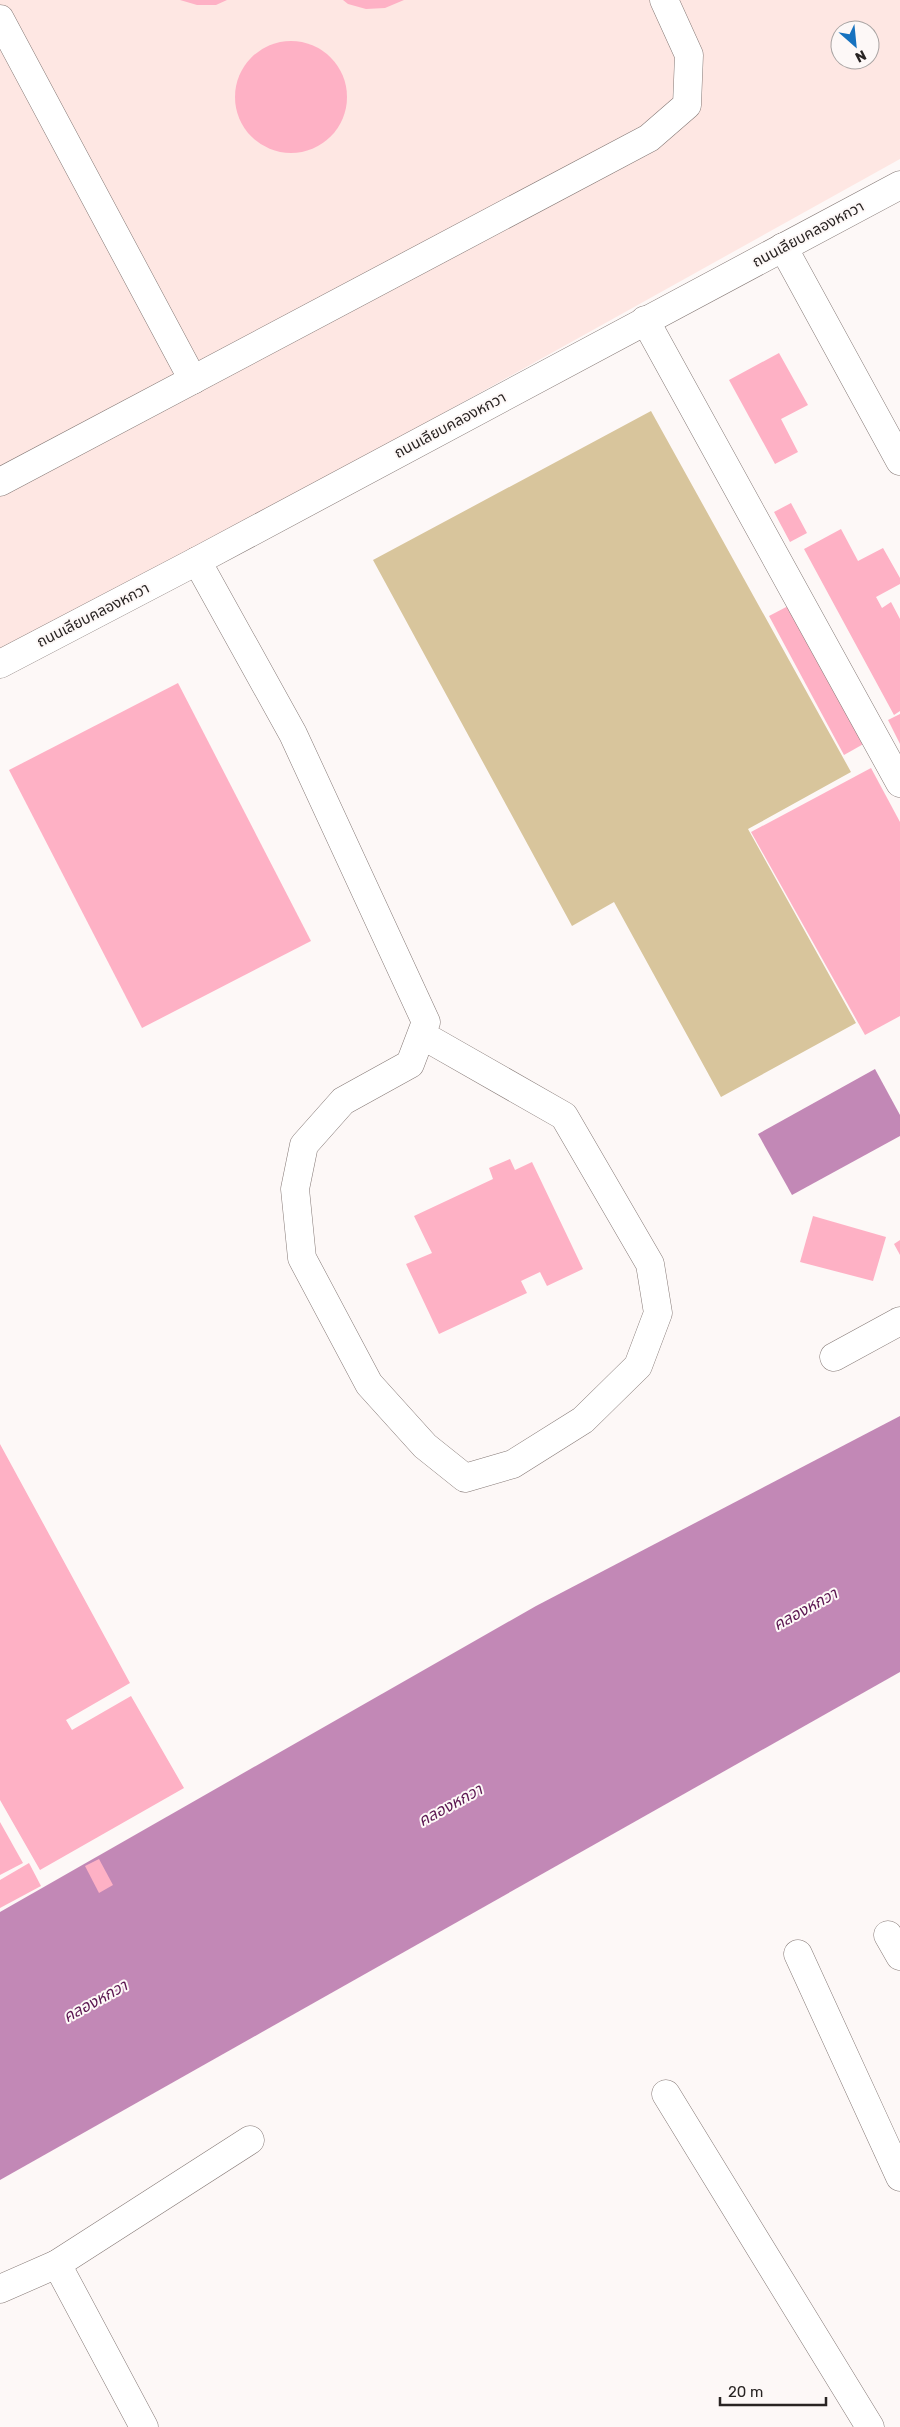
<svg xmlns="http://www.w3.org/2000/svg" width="900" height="2427" font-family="Rubik,'Noto Sans Thai',sans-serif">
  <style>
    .built { fill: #fee7e3; fill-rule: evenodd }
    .green { fill: #d8c59c }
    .water { fill: #c288b6 }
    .building { fill: #feb1c5 }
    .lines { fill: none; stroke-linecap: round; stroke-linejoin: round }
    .minor-casing { stroke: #857976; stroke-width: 29 }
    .minor { stroke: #fff; stroke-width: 28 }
    .labels { text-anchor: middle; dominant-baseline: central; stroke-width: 4; stroke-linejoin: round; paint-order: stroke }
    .street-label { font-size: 15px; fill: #292423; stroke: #fdf8f7 }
    .water-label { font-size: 16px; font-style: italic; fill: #5a1550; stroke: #fdf8f7 }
  </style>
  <rect width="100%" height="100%" fill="#fdf8f7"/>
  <!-- built -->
  <path class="built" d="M0,0H900V159L0,660ZM840,30H870V60H840Z"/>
  <!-- green -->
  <path class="green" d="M651,411L851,772L748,829L856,1023L721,1097L614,902L572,926L373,560Z"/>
  <!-- water -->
  <g class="water">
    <path d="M875,1069L900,1115V1136L792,1195L758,1134Z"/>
    <path d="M900,1416V1672L0,2180V1912L536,1606Z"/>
  </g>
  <!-- building -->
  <g class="building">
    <path d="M180,0H227L216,5H197Z"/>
    <path d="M343,0H404L385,8L366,9L348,4Z"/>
    <circle cx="291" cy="97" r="56"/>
    <path d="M779,353L808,405L781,419L798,452L775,464L729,380Z"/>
    <path d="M791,503L807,533L790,542L774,512Z"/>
    <path d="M841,529L858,561L883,548L900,578V584L876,597L882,608L891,602L900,619V711L894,715L804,549Z"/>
    <path d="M792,604L867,742L844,755L769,616Z"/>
    <path d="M178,683L311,941L142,1028L9,770Z"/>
    <path d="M900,714V744L888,720Z"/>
    <path d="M871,768L900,822V1016L865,1035L751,832Z"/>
    <path d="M510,1159L515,1170L532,1162L583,1269L547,1286L540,1272L521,1281L527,1293L439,1334L406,1264L432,1253L414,1216L493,1179L489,1168Z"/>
    <path d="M813,1216L886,1237L873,1281L800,1262Z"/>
    <path d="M900,1240V1255L894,1244Z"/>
    <path d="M0,1444L130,1683L66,1720L72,1730L131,1696L184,1788L40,1870L0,1800Z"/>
    <path d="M0,1822L23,1863L0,1875Z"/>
    <path d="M99,1859L113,1885L99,1893L85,1866Z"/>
    <path d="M29,1863L41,1886L0,1908V1880Z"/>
  </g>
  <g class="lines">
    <!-- minor casing -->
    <g class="minor-casing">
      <g id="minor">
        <path d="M0,19L193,380"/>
        <path d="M783,247L900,461"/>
        <path d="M645,320L900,783"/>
        <path d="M0,482L649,138L687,105L689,55L664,0"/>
        <path d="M197,561L293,734L426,1022L410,1064L343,1101L304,1145L295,1189L302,1258L369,1384L425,1446L465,1478L513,1464L583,1420L638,1366L658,1313L650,1264L564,1116L422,1035"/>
        <path d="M0,664L197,561L900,185"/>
        <path d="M834,1357L900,1321"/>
        <path d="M888,1935L900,1956"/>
        <path d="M798,1954L900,2177"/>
        <path d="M666,2094L870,2427"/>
        <path d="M57,2264L144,2427"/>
        <path d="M0,2289L57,2264L250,2140"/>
      </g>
    </g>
    <!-- minor -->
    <use href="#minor" class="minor"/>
  </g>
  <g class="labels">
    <!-- street labels -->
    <g class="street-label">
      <text transform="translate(808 234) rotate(-28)">ถนนเลียบคลองหกวา</text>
      <text transform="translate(450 425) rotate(-28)">ถนนเลียบคลองหกวา</text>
      <text transform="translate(93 615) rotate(-27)">ถนนเลียบคลองหกวา</text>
    </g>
    <!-- water labels -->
    <g class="water-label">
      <text transform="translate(805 1609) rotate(-29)">คลองหกวา</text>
      <text transform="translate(450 1805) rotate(-29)">คลองหกวา</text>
      <text transform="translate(95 2001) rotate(-29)">คลองหกวา</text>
    </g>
  </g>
  <!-- north arrow -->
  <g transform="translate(855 45) rotate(153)"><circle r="24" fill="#fdf8f7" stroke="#a8a3a2"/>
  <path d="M0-4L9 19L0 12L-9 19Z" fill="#1772bf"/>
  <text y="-8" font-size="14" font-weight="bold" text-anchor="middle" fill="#292423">N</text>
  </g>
  <!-- scale -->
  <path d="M720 2397v8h106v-8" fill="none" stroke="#292423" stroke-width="2.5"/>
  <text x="728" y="2397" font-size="15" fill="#292423" stroke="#fdf8f7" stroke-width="4" paint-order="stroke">20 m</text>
</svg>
